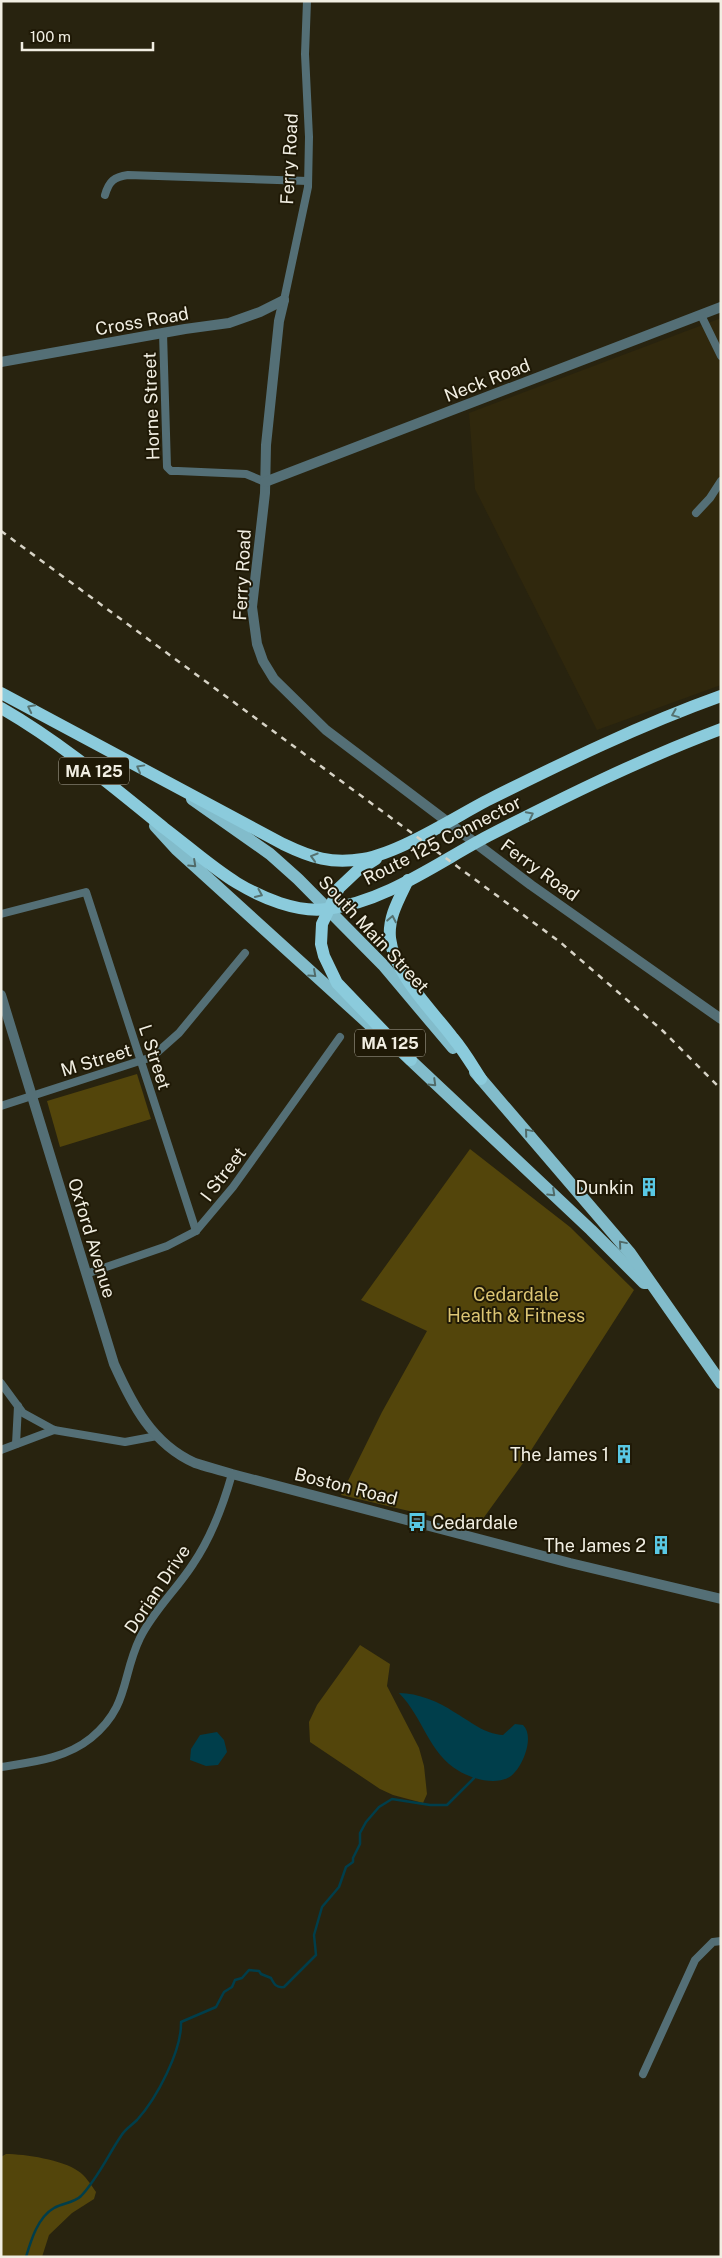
<svg xmlns="http://www.w3.org/2000/svg" width="722" height="2258" font-family="'Public Sans',sans-serif">
  <style>
    .built { fill: #30280d }
    .green { fill: #53450b }
    .water { fill: #003e4b }
    .lines { fill: none; stroke-linecap: round; stroke-linejoin: round }
    .stream { stroke: #003e4b; stroke-width: 2.5 }
    .minor { stroke: #546f76; stroke-width: 8 }
    .tertiary { stroke: #546f76; stroke-width: 10 }
    .primary { stroke: #82bccb; stroke-width: 12 }
    .trunk { stroke: #8bcbdc; stroke-width: 12 }
    .rail { stroke: #d7d3c6; stroke-width: 2.5; stroke-dasharray: 6 6; stroke-linecap: butt }
    .oneway { stroke: #557271 }
    .oneway2 { stroke: #506a68 }
    .labels { text-anchor: middle; dominant-baseline: central; stroke-width: 4; stroke-linejoin: round; paint-order: stroke }
    .shield { fill: #1f1906; stroke: #b2aea0; stroke-width: 1 }
    .shield-label { font-size: 16px; font-weight: bold; fill: #f1eee2 }
    .street-label { font-size: 18px; fill: #f1eee2; stroke: #1f1906 }
    .poi-label { font-size: 18px; fill: #f1eee2; stroke: #1f1906; text-anchor: end }
    .park-label { font-size: 18px; fill: #dcc574; stroke: #1f1906 }
  </style>
  <rect width="100%" height="100%" fill="#28230f"/>
  <!-- built -->
  <path class="built" d="M721,318V685L597,730L475,489L469,413Z"/>
  <!-- green -->
  <g class="green">
    <path d="M137,1074L151,1119L60,1147L47,1101Z"/>
    <path d="M470,1149L570,1227L634,1290L521,1466L477,1527L341,1495L382,1412L427,1331L361,1300Z"/>
    <path d="M360,1645L390,1664L387,1686L419,1748L424,1766L427,1794L423,1803L393,1795L380,1789L310,1742L309,1722L317,1705Z"/>
    <path d="M6,2154C25,2154 63,2160 78,2171C85,2175 91,2185 96,2192L94,2199L72,2213L49,2235L42,2257H1V2157Z"/>
  </g>
  <!-- water -->
  <g class="water">
    <path d="M399,1693C418,1693 439,1702 454,1712C470,1721 484,1734 503,1735L515,1724L523,1725C535,1736 523,1767 511,1776C497,1786 472,1779 459,1771C429,1754 423,1717 399,1693Z"/>
    <path d="M217,1732L224,1740L227,1752L218,1765L206,1766L190,1760L191,1749L200,1735Z"/>
  </g>
  <g class="lines">
    <!-- stream -->
    <path class="stream" d="M26,2257C31,2240 38,2217 54,2208C62,2203 74,2203 81,2196C98,2178 108,2155 121,2136C125,2129 132,2125 137,2120C157,2098 182,2050 181,2022L216,2007L224,1992L232,1987L235,1980L242,1978L249,1970L259,1971L261,1974L271,1978C274,1984 276,1988 284,1987L316,1955L314,1935L322,1907L339,1887L346,1867L353,1862V1858L360,1844V1833L366,1822L379,1807L392,1799L430,1805H447L474,1778"/>
    <!-- minor -->
    <g class="minor">
      <path d="M105,195C109,181 114,177 128,175L308,181"/>
      <path d="M284,300L308,187L309,137L305,54L307,1"/>
      <path d="M701,315L721,356"/>
      <path d="M163,333L167,467L171,471H178L246,474L265,482"/>
      <path d="M696,513L710,498L721,481"/>
      <path d="M1,914L86,892L196,1231"/>
      <path d="M1,1106L152,1057L179,1033L245,953"/>
      <path d="M86,1274L167,1246L196,1231L233,1187L340,1037"/>
      <path d="M1,1383L23,1413L54,1430L125,1442L157,1436"/>
      <path d="M16,1444L18,1406"/>
      <path d="M1,1450L54,1430"/>
      <path d="M1,1767C32,1762 65,1759 91,1738C130,1706 121,1677 140,1638C154,1610 177,1589 193,1564C212,1536 223,1506 232,1474"/>
      <path d="M643,2074L695,1960L713,1942L721,1941"/>
    </g>
    <!-- tertiary -->
    <g class="tertiary">
      <path d="M284,300L279,321L266,445L265,493L252,607L257,644L263,661L274,679L326,730L531,885L721,1019"/>
      <path d="M1,362L185,329L229,323L260,312L284,300"/>
      <path d="M265,482L721,307"/>
      <path d="M1,995L114,1364C132,1404 152,1444 195,1463C207,1467 220,1470 232,1474L570,1563L721,1599"/>
    </g>
    <!-- primary -->
    <g class="primary">
      <path d="M192,799L270,854L298,879L383,965L453,1048"/>
      <path d="M155,826L176,849L382,1036"/>
      <path d="M404,1054L591,1230L644,1283H647"/>
      <path d="M475,1072L630,1253L721,1383"/>
    </g>
    <!-- trunk -->
    <g class="trunk">
      <path d="M1,693L283,844C312,858 331,864 363,859C399,853 452,819 486,801C562,763 640,725 721,696"/>
      <path d="M1,708C60,742 111,785 164,828C188,846 211,867 237,883C262,898 297,913 327,909C385,902 437,863 488,836C564,797 641,759 721,729"/>
      <path d="M376,859L357,871L339,888L322,924L321,944L324,956L337,983L411,1060"/>
      <path d="M408,880C399,899 388,917 390,938C394,974 432,1010 453,1038C464,1051 472,1065 481,1079"/>
    </g>
    <!-- rail -->
    <path class="rail" d="M1,531L560,942L663,1031L721,1089"/>
  </g>
  <!-- one-way arrows -->
  <defs><path id="oneway-chevron" d="M-2-3.5L2.5 0L-2 3.5" fill="none" stroke-width="1.6" stroke-linecap="round" stroke-linejoin="round" transform="scale(1.25)"/></defs>
  <g class="oneway">
    <use href="#oneway-chevron" transform="translate(31 708) rotate(-153)"/>
    <use href="#oneway-chevron" transform="translate(675 714) rotate(158)"/>
    <use href="#oneway-chevron" transform="translate(140 768) rotate(-151)"/>
    <use href="#oneway-chevron" transform="translate(530 815) rotate(-27)"/>
    <use href="#oneway-chevron" transform="translate(314 857) rotate(-163)"/>
    <use href="#oneway-chevron" transform="translate(259 894) rotate(24)"/>
    <use href="#oneway-chevron" transform="translate(392 919) rotate(-79)"/>
  </g>
  <g class="oneway2">
    <use href="#oneway-chevron" transform="translate(193 864) rotate(43)"/>
    <use href="#oneway-chevron" transform="translate(313 974) rotate(42)"/>
    <use href="#oneway-chevron" transform="translate(433 1083) rotate(44)"/>
    <use href="#oneway-chevron" transform="translate(528 1132) rotate(-130)"/>
    <use href="#oneway-chevron" transform="translate(552 1193) rotate(43)"/>
    <use href="#oneway-chevron" transform="translate(622 1244) rotate(-130)"/>
  </g>
  <!-- icons -->
  <defs>
    <g id="building-bare" transform="scale(1.5)"><path d="M-4-6H4V6H1V3H-1V6H-4ZM-2.5-4.3h1.7v1.8h-1.7ZM.8-4.3h1.7v1.8H.8ZM-2.5-1h1.7V.8h-1.7ZM.8-1h1.7V.8H.8Z" fill="#59c8e4" stroke="#1f1906" stroke-width="2.5" paint-order="stroke"/></g>
    <g id="bus-bare" transform="scale(1.5)"><path d="M-5-6H5V4H4V6H2V4H-2V6H-4V4H-5ZM-3.5-4V0h7V-4ZM-3.5 1.2v1.5H-2V1.2ZM2 1.2v1.5H3.5V1.2Z" fill="#59c8e4" stroke="#1f1906" stroke-width="2.5" paint-order="stroke"/></g>
  </defs>
  <g fill-rule="evenodd">
    <use href="#building-bare" x="649" y="1187"/>
    <use href="#building-bare" x="624" y="1454"/>
    <use href="#bus-bare" x="417" y="1522"/>
    <use href="#building-bare" x="661" y="1545"/>
  </g>
  <g class="labels">
    <!-- shield labels -->
    <g class="shield">
      <rect x="59" y="757.5" width="70" height="27" rx="4"/>
      <rect x="355" y="1029.5" width="70" height="27" rx="4"/>
    </g>
    <g class="shield-label">
      <text x="94" y="771">MA 125</text>
      <text x="390" y="1043">MA 125</text>
    </g>
    <!-- street labels -->
    <g class="street-label">
      <text transform="translate(289 159) rotate(-87)">Ferry Road</text>
      <text transform="translate(142 321) rotate(-10)">Cross Road</text>
      <text transform="translate(487 380) rotate(-21)">Neck Road</text>
      <text transform="translate(151 406) rotate(-92)">Horne Street</text>
      <text transform="translate(242 575) rotate(-87)">Ferry Road</text>
      <text transform="translate(442 840) rotate(-27)">Route 125 Connector</text>
      <text transform="translate(540 870) rotate(36)">Ferry Road</text>
      <text transform="translate(374 934) rotate(47)">South Main Street</text>
      <text transform="translate(155 1057) rotate(72)">L Street</text>
      <text transform="translate(96 1060) rotate(-17)">M Street</text>
      <text transform="translate(223 1174) rotate(-53)">I Street</text>
      <text transform="translate(92 1238) rotate(73)">Oxford Avenue</text>
      <text transform="translate(346 1486) rotate(14)">Boston Road</text>
      <text transform="translate(157 1589) rotate(-56)">Dorian Drive</text>
    </g>
    <!-- poi labels -->
    <g class="poi-label">
      <text x="634" y="1187">Dunkin</text>
      <text x="609" y="1454">The James 1</text>
      <text x="432" y="1522" text-anchor="start">Cedardale</text>
      <text x="646" y="1545">The James 2</text>
    </g>
    <!-- park labels -->
    <g class="park-label">
      <text x="516" y="1294">Cedardale<tspan x="516" dy="21">Health &amp; Fitness</tspan></text>
    </g>
  </g>
  <!-- border -->
  <rect width="722" height="2258" fill="none" stroke="#f1eee2" stroke-width="5"/>
  <!-- scale -->
  <path d="M22 42v8h131v-8" fill="none" stroke="#f1eee2" stroke-width="2.5"/>
  <text x="30" y="42" font-size="15" fill="#f1eee2" stroke="#1f1906" stroke-width="4" paint-order="stroke">100 m</text>
</svg>
